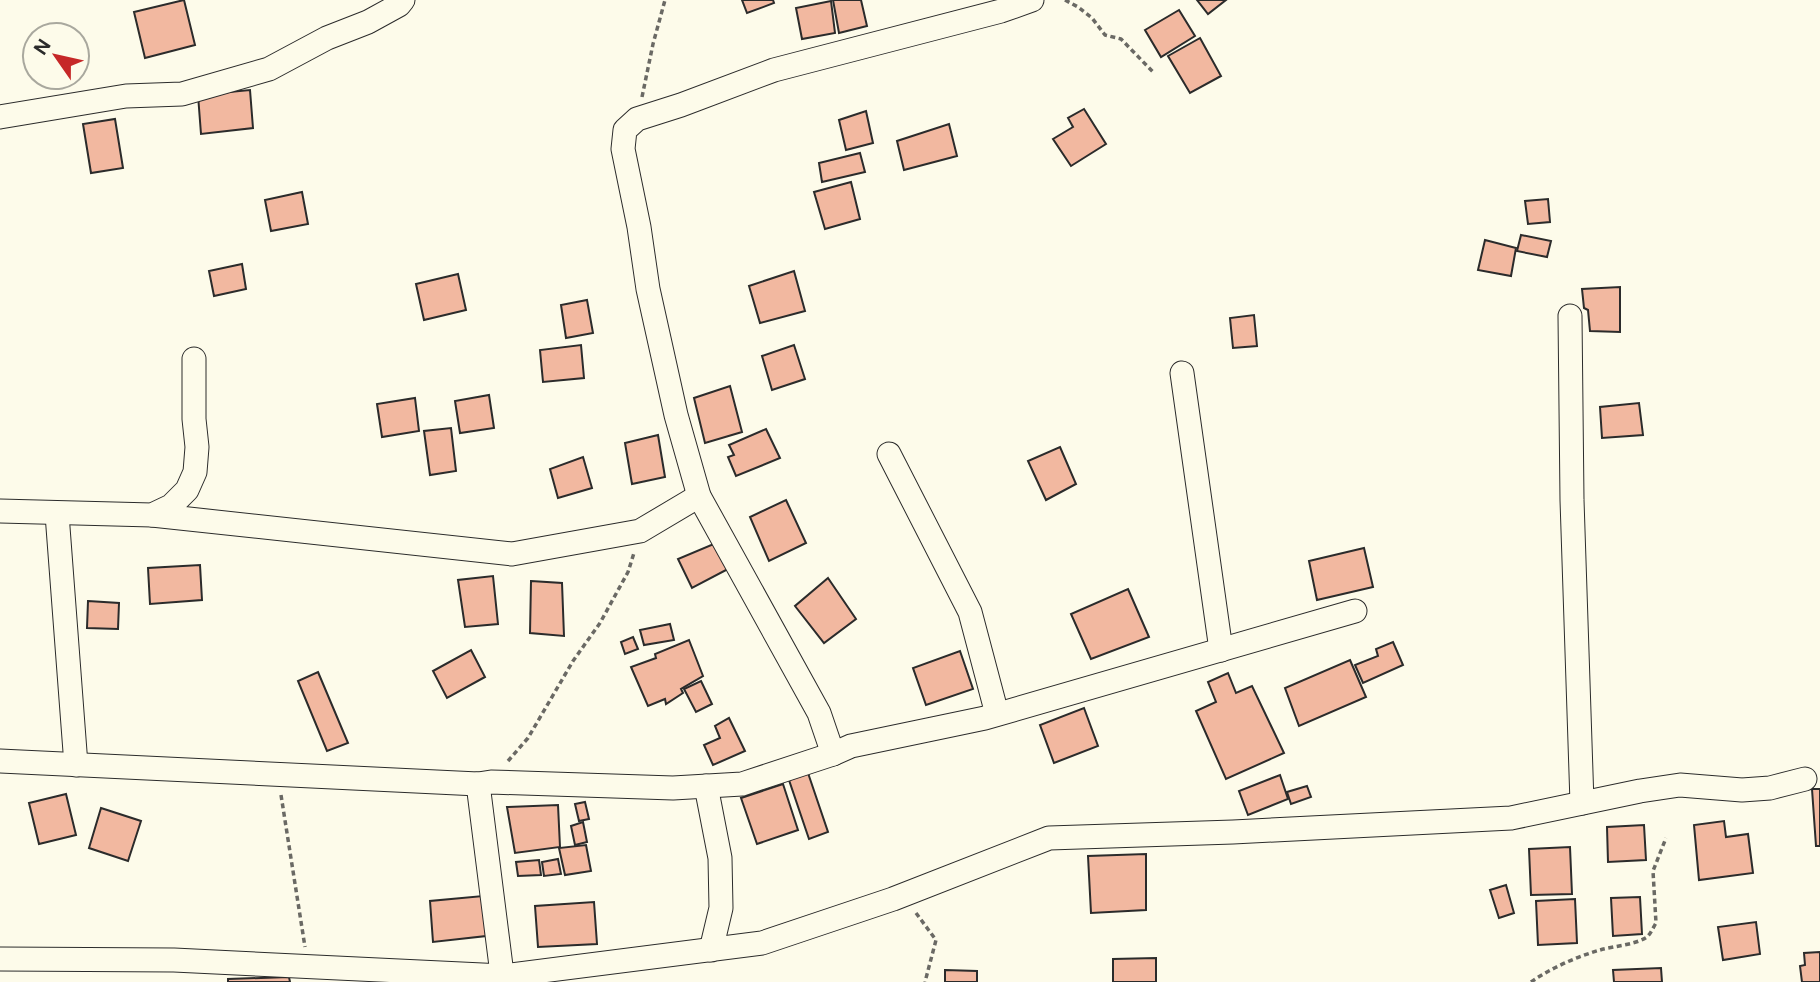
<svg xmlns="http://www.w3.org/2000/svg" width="1820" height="982" font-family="'DM Sans',sans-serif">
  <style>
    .building { fill: #f2b8a0; stroke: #2b2b2b; stroke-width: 2 }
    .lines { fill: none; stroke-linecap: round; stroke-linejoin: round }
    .minor-casing { stroke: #2b2b2b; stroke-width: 25 }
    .path { stroke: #6a6964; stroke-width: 3.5; stroke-dasharray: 5 3.5; stroke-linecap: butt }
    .minor { stroke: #fdfbea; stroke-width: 23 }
  </style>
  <rect width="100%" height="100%" fill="#fdfbea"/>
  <!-- building -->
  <g class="building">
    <path d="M184,0L195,45L145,58L134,12Z"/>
    <path d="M742,0H773L774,3L747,13Z"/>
    <path d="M833,0H861L867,26L839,33Z"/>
    <path d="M1197,0H1226L1208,14Z"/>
    <path d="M831,1L835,33L802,39L796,8Z"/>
    <path d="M1179,10L1195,36L1161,57L1145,30Z"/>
    <path d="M1200,38L1221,76L1190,93L1168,56Z"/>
    <path d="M250,90L253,128L201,134L198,95Z"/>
    <path d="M1084,109L1106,144L1071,166L1053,139L1073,127L1068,118Z"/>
    <path d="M866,111L873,143L846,150L839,120Z"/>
    <path d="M115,119L123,168L91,173L83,124Z"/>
    <path d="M949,124L957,156L904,170L897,141Z"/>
    <path d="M860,153L865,172L822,182L819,163Z"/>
    <path d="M851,182L860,219L825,229L814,192Z"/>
    <path d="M302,192L308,224L271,231L265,200Z"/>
    <path d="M1548,199L1550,222L1528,224L1525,201Z"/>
    <path d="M1521,235L1551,241L1547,257L1517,251Z"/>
    <path d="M1485,240L1516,248L1511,276L1478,270Z"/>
    <path d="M242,264L246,289L214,296L209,271Z"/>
    <path d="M794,271L805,311L760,323L749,286Z"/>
    <path d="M458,274L466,310L424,320L416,284Z"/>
    <path d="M1620,287V332L1590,331L1588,310L1584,308L1582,289Z"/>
    <path d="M587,300L593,333L566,338L561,305Z"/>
    <path d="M1254,315L1257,346L1233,348L1230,318Z"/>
    <path d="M581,345L584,378L543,382L540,350Z"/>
    <path d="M794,345L805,379L772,390L762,356Z"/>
    <path d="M730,386L742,432L705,443L694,398Z"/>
    <path d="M489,395L494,428L460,433L455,401Z"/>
    <path d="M415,398L419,431L382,437L377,404Z"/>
    <path d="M1639,403L1643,435L1602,438L1600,407Z"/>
    <path d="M451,428L456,471L430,475L424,431Z"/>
    <path d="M766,429L780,458L736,476L728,457L734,455L729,445Z"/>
    <path d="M658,435L665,477L632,484L625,443Z"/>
    <path d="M1060,447L1076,484L1046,500L1028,461Z"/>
    <path d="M583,457L592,488L558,498L550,469Z"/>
    <path d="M786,500L806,543L769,561L750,517Z"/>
    <path d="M716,543L728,569L692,588L678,559Z"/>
    <path d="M1364,548L1373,587L1317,600L1309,561Z"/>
    <path d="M200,565L202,600L150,604L148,568Z"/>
    <path d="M493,576L498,624L465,627L458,580Z"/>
    <path d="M828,578L856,619L824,643L795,606Z"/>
    <path d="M531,581L562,583L564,636L530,633Z"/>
    <path d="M1128,589L1149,637L1091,659L1071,614Z"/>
    <path d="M88,601L119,603L118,629L87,628Z"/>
    <path d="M670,624L674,640L644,645L640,630Z"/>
    <path d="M633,637L638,649L625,654L621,642Z"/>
    <path d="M689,640L703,676L681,689L683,693L666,704L665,699L648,706L631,667L656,658L655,654Z"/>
    <path d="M1393,642L1403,665L1363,683L1355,665L1378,656L1376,649Z"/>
    <path d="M471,650L485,677L447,698L433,671Z"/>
    <path d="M960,651L973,689L926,705L913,668Z"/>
    <path d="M1350,660L1366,697L1299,726L1285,688Z"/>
    <path d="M318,672L348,743L327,751L298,681Z"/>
    <path d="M1228,673L1236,693L1252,686L1284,753L1226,779L1196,711L1216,702L1208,682Z"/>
    <path d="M701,681L712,704L696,712L684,689Z"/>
    <path d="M1084,708L1098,746L1054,763L1040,725Z"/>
    <path d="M729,718L745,751L713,765L704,745L720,738L715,726Z"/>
    <path d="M808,773L828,832L809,839L789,780Z"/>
    <path d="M1280,775L1288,799L1248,815L1239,791Z"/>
    <path d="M783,784L798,830L757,844L741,798Z"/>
    <path d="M1307,786L1311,797L1291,804L1287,792Z"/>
    <path d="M1812,789H1820V846H1816Z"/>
    <path d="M66,794L76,835L39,844L29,803Z"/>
    <path d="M585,802L589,819L579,821L575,804Z"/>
    <path d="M558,805L560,847L515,853L507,807Z"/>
    <path d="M101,808L141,821L128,861L89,848Z"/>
    <path d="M1724,821L1726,837L1748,834L1753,873L1699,880L1694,825Z"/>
    <path d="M583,822L587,842L575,845L571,826Z"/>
    <path d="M1644,825L1646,860L1608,862L1607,827Z"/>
    <path d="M586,845L591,871L565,875L559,848Z"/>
    <path d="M1570,847L1572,894L1531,895L1529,849Z"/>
    <path d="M1146,854V910L1091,913L1088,856Z"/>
    <path d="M558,859L561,874L544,876L542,862Z"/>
    <path d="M539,860L541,875L518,876L516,862Z"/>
    <path d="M1506,885L1514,913L1499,918L1490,890Z"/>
    <path d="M483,896L486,936L433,942L430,901Z"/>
    <path d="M1640,897L1642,934L1613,936L1611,898Z"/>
    <path d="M1575,899L1577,943L1538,945L1536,901Z"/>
    <path d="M594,902L597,944L538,947L535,906Z"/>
    <path d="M1756,922L1760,954L1723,960L1718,927Z"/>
    <path d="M1820,952V982H1802L1800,966L1805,965L1804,953Z"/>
    <path d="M1156,958V982H1113V959Z"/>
    <path d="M1661,968L1662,982H1614L1613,970Z"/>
    <path d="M945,970L977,971V982H945Z"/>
    <path d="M289,977L290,982H228V979Z"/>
  </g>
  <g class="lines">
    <!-- minor casing -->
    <g class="minor-casing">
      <g id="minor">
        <path d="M0,117L126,96L182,94L269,69L327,38L368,22L399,5L403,0"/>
        <path d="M1570,316L1572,500L1582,803"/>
        <path d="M1182,373L1221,650"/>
        <path d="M889,454L970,612L997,714"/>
        <path d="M0,511L152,515L171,506L187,490L195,472L197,447L194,419V359"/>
        <path d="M57,514L76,765"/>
        <path d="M152,515L512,554L640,531L699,496"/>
        <path d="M833,754L819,713L699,496L676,415L648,289L639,227L623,149L625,130L637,119L681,105L774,70L1001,11L1032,0"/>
        <path d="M0,761L478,784L491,782L673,788L742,784L833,754L851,746L985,718L1355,611"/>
        <path d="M478,784L503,982"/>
        <path d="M706,786L720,858L721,908L711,950"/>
        <path d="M0,959L174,960L503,976L762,943L893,899L1049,838L1233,832L1511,818L1640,791L1680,785L1742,790L1770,788L1805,779"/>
      </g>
    </g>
    <!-- path -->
    <g class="path">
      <path d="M1065,0L1078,7L1092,18L1105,35L1121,39L1154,73"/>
      <path d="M642,97L653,44L665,0"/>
      <path d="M508,761L528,738L573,661L600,623L628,572L634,553"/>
      <path d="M281,795L305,947"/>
      <path d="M916,913L936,940L925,982"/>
      <path d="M1531,982C1551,968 1576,957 1600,950C1614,946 1635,945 1647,937C1651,933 1653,928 1656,923L1653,871L1666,838"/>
    </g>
    <!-- minor -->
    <use href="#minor" class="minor"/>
  </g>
  <!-- north arrow -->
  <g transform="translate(56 56) rotate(304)"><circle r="33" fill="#fdfbea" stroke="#a9a89e" stroke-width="2"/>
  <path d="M0-5L12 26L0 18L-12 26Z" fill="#c62828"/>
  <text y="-10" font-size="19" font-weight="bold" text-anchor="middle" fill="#2b2b2b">N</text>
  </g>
</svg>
